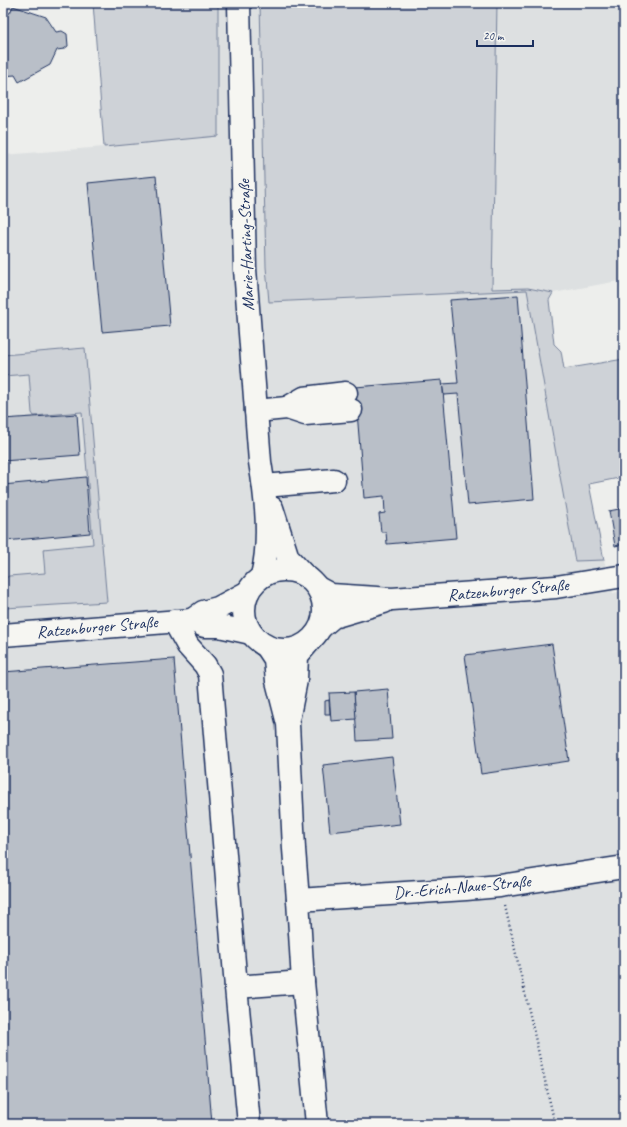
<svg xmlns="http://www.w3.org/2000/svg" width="627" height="1127" font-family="Caveat,sans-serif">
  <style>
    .built { fill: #dde0e1 }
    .green { fill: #ced2d7; stroke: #74809a }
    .building { fill: #b9bfc8; stroke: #1b2f5e }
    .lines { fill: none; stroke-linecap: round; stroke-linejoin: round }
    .minor-casing { stroke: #1b2f5e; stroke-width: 25 }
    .path { stroke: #1b2f5e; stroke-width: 2.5; stroke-dasharray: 1 3; stroke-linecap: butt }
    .minor { stroke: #f6f6f2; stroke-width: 22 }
    .labels { text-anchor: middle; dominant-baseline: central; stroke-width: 3; stroke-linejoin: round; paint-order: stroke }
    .street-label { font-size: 17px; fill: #1b2f5e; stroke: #f6f6f2 }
  </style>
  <rect width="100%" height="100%" fill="#edeeec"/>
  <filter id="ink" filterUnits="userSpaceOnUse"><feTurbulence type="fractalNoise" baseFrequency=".025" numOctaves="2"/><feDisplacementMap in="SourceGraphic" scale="8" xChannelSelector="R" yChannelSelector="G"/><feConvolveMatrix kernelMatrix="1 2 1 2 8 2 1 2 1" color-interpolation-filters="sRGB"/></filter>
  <g filter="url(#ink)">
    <!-- built -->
    <path class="built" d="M93,3H624V280L553,293L549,300L554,344L561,351L564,369L624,359V477L589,484L604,560L613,593L624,591V1124H3V155L104,147Z"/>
    <!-- green -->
    <g class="green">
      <path d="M93,3H218V136L104,147Z"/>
      <path d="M260,3H497L492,289L528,288L553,293L549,300L554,344L561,351L564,369L624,359V477L589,484L604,560L575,561L527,290L269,302L266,267Z"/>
      <path d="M85,348L107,602L5,608L4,579L9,576L45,573L43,549L93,544L82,412L34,416L32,413L29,374L3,376V355Z"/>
    </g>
    <!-- building -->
    <g class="building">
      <path d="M13,6L46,17L56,32L62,31L67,34L68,46L64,49L57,50L50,65L19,82L15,75L3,76V13H10Z"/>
      <path d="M156,176L170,326L102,332L88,183Z"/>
      <path d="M518,295L534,499L468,505L458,394L444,395L442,384L458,383L450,300Z"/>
      <path d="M442,380L456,538L387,544L386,532H381L379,514L385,513L384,496L364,498L355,387Z"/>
      <path d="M77,414L80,455L3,461V419Z"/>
      <path d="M86,477L90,533L5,541L3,519V485Z"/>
      <path d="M624,508V544L615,546L609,511Z"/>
      <path d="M552,644L569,761L481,774L465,655Z"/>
      <path d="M174,659L212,1124H3V672Z"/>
      <path d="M388,689L392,739L357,741L354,692Z"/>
      <path d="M354,692L356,719L331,721L329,693Z"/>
      <path d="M329,700L330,714H325V701Z"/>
      <path d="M392,757L400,824L330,832L323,765Z"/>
    </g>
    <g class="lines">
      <!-- minor casing -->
      <g class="minor-casing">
        <g id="minor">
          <path d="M239,3L245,269L260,462C266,498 271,540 262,576"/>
          <path d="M287,408L304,398L346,393"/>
          <path d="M256,411L287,408L305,414L351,410"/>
          <path d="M264,486L334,480"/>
          <path d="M272,508L288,558L303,574"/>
          <circle cx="284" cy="610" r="40"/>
          <path d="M318,588L331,595L392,599L556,587L624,576"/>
          <path d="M192,620L203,612L218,608L248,592"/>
          <path d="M174,621L188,646L205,665L210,674L236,987L249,1124"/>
          <path d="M321,627L333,617L384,602"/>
          <path d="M3,635L192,620L204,626H219L251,633"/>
          <path d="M267,647L275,659L277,681L288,724L294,849L298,900L466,889L500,886L624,867"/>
          <path d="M289,715L296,680L297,656L308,643"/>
          <path d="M298,900L303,982L317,1124"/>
          <path d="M236,987L303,982"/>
        </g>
      </g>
      <!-- path -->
      <path class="path" d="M505,906L554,1120L551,1124"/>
      <!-- minor -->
      <use href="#minor" class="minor"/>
    </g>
  </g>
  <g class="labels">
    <!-- street labels -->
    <g class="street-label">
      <text transform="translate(246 245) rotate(-92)">Marie-Harting-Straße</text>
      <text transform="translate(508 590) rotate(-5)">Ratzenburger Straße</text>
      <text transform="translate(97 627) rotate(-5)">Ratzenburger Straße</text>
      <text transform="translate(462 887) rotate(-5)">Dr.-Erich-Naue-Straße</text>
    </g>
  </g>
  <!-- margin -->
  <rect width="627" height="1127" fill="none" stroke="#f6f6f2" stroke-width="16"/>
  <rect x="8" y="8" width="611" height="1111" fill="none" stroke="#1b2f5e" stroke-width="1.5" filter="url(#ink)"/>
  <!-- scale -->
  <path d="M477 40v6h56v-6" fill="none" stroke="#1b2f5e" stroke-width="2"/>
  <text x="483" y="40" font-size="12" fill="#1b2f5e" stroke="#f6f6f2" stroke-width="3" paint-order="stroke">20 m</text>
</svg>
